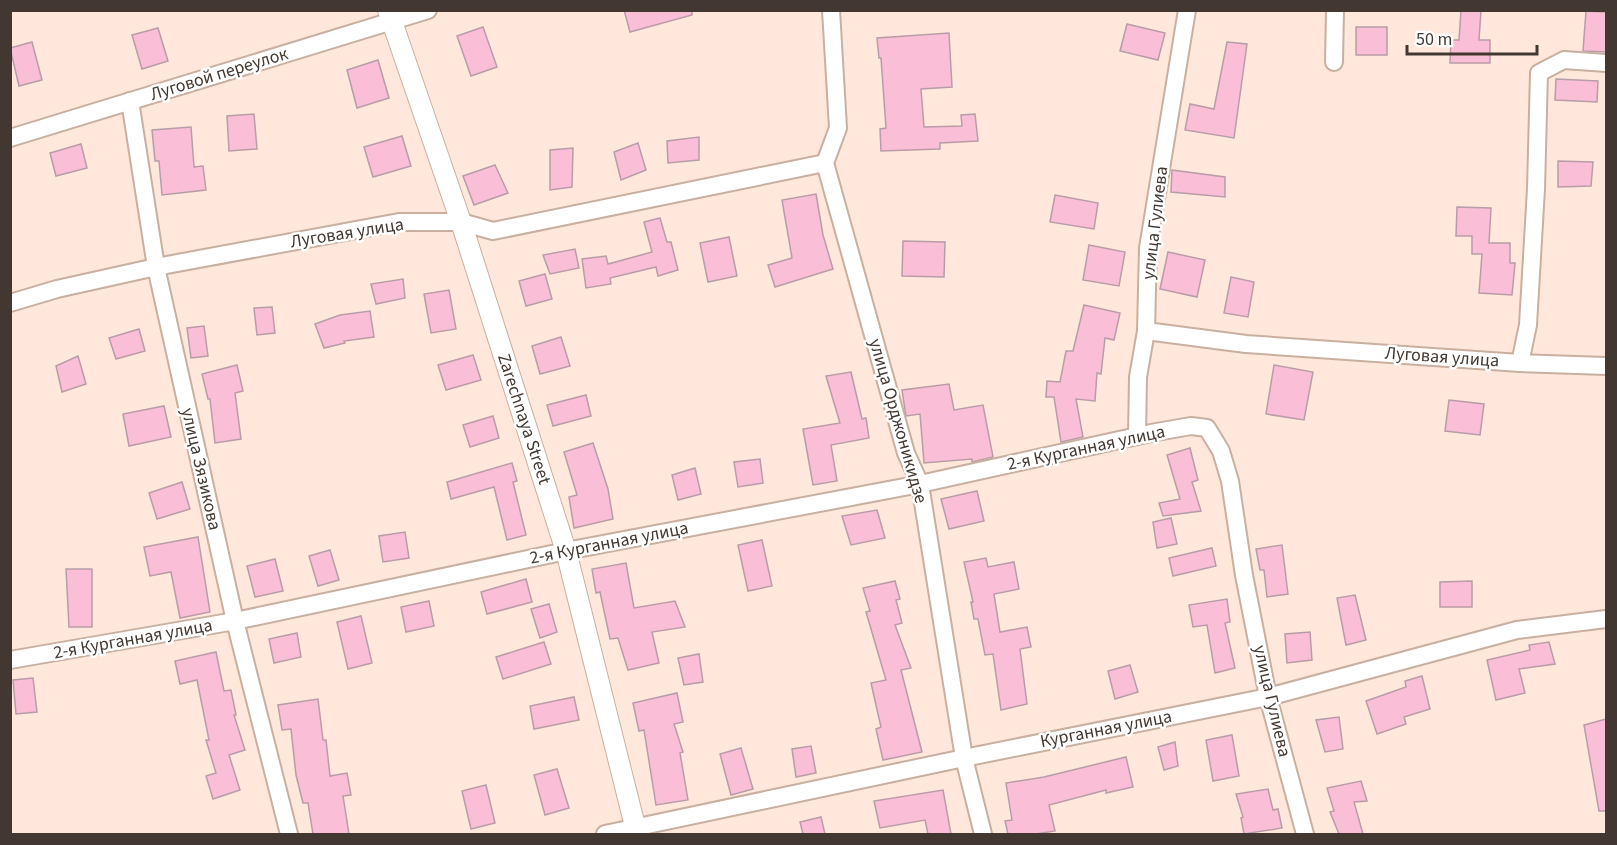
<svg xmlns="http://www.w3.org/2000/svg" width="1617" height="845" font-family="'Source Sans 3',sans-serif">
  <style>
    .building { fill: #fabed7; stroke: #b99ca8; stroke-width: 1.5 }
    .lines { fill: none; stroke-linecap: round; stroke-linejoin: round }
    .minor-casing { stroke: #c9af9f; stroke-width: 20 }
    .tertiary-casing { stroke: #c9af9f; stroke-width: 22 }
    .minor { stroke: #fff; stroke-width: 16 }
    .tertiary { stroke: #fff; stroke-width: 20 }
    .labels { text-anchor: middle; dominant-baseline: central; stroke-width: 5; stroke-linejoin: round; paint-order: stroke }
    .street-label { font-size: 18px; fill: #423831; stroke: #fff }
  </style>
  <rect width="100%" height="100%" fill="#ffe8db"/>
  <!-- building -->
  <g class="building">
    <path d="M624,10H692V15L630,32Z"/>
    <path d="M1461,10H1481L1479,40H1490V63H1450L1451,40H1459Z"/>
    <path d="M1586,11L1606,12V52L1583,51Z"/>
    <path d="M1127,24L1165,33L1158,60L1120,51Z"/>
    <path d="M483,27L497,67L471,76L457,36Z"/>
    <rect x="1356" y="27" width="31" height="28"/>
    <path d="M158,28L168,61L142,69L132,35Z"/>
    <path d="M949,33L952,87L921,89L924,127L962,126L961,115L975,114L978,141L940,143V149L881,151L880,129L886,128L881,58H879L877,38Z"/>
    <path d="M32,42L42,80L19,86L10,48Z"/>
    <path d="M1227,42L1247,44L1234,138L1185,130L1190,104L1214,109Z"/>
    <path d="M378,60L389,98L357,108L347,70Z"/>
    <path d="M1556,79L1598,81L1597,102L1555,100Z"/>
    <path d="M254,114L257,149L229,151L227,116Z"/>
    <path d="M191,127L194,167L203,166L206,190L162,195L159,161H155L152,130Z"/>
    <path d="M402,136L411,166L373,177L364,147Z"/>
    <path d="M699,137V160L668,163L667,141Z"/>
    <path d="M638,143L646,170L621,180L614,152Z"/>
    <path d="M81,144L87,168L56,176L50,153Z"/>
    <path d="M573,148L572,187L550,190V150Z"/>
    <path d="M1558,161L1593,162L1591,186L1558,187Z"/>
    <path d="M495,165L508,193L474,205L463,176Z"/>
    <path d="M1172,170L1225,177V197L1171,192Z"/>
    <path d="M816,194L823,235L833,269L775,287L768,265L792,258L782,200Z"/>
    <path d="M1055,195L1098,203L1094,229L1050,222Z"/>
    <path d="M1457,207L1491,208L1489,243H1510V263H1515L1512,295L1479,293L1482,254H1472V236H1456Z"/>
    <path d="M660,218L667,242H671L678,270L658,276L656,267L610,278L611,284L586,288L582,259L606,256L608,264L652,252L644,222Z"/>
    <path d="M729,237L737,276L708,282L700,243Z"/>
    <path d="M903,241L945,242L944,277L902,276Z"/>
    <path d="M1089,245L1125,252L1119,286L1083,280Z"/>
    <path d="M575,249L579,268L550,274L543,255Z"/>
    <path d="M1168,252L1205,260L1197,297L1160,289Z"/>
    <path d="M545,274L552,299L526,306L519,281Z"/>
    <path d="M1231,277L1254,282L1248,317L1224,313Z"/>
    <path d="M403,279L405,298L376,304L371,284Z"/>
    <path d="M449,290L456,329L431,333L424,294Z"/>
    <path d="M1084,305L1120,313L1114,340L1105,338L1101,374L1097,373L1095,401L1076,399L1083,437L1061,442L1054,397H1046L1047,381L1060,382L1066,351H1073Z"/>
    <path d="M272,307L275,333L257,335L254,308Z"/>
    <path d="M370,311L374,337L344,341L345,343L324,348L315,324L340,315Z"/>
    <path d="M204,326L208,356L191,358L187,328Z"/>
    <path d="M139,329L145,351L116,359L109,338Z"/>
    <path d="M561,337L570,366L540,374L532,346Z"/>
    <path d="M473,355L481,380L446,390L438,365Z"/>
    <path d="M78,356L86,384L62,392L56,366Z"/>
    <path d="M237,365L243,391L235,393L241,439L215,443L210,399H208L202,374Z"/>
    <path d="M1274,365L1313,372L1304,420L1266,414Z"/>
    <path d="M851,372L862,419L866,418L869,438L831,445L837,481L813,485L803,429L840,423L826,376Z"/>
    <path d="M949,384L954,410L983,405L993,457L972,462V459L924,463L920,414L906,416L902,390Z"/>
    <path d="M586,395L591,416L553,426L547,405Z"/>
    <path d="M1449,400L1484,404L1480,435L1445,431Z"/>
    <path d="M164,406L171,437L129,446L123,414Z"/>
    <path d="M493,416L499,438L470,447L463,425Z"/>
    <path d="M593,443L608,489L613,519L574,528L569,497L577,495L564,452Z"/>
    <path d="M1190,448L1198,480L1192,482L1201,511L1163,516L1159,503L1180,499L1167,455Z"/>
    <path d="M760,459L763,483L738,487L734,462Z"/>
    <path d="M512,463L517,481L513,482L526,535L507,540L494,487L451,499L447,482Z"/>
    <path d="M695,468L701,494L678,500L672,475Z"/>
    <path d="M182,482L190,509L157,519L149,493Z"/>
    <path d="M977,491L984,521L949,529L941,499Z"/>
    <path d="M877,510L885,538L851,545L842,516Z"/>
    <path d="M1171,518L1177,544L1157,548L1153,522Z"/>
    <path d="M405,532L409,558L383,562L379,536Z"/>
    <path d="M198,537L210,612L180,618L171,572L150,576L144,547Z"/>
    <path d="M762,540L772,586L748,591L738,545Z"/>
    <path d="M1282,545L1288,594L1267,597L1264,570H1260L1256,549Z"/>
    <path d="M1212,548L1216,566L1173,576L1169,558Z"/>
    <path d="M330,550L339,580L318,586L309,556Z"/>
    <path d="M986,558L988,567L1014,562L1019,589L994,594L1000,632L1027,627L1031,647L1020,649L1027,704L1001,710L993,654L985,655L978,619H974L971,602H973L964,562Z"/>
    <path d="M275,559L283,591L255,597L247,566Z"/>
    <path d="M626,563L634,608L675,601L685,627L652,632L659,663L628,670L618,638L610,639L600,592L596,593L592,569Z"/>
    <path d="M66,569H92V627H69Z"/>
    <path d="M526,579L532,602L487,614L481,592Z"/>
    <path d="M895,581L900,599L896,600L902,623L895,625L911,668L901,670L922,752L883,760L876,729L881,727L871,683L886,680L866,612L870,611L863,588Z"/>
    <path d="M1472,581V607H1440V582Z"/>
    <path d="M1355,595L1366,640L1346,645L1337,598Z"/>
    <path d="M1227,599L1230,622L1225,623L1235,668L1215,673L1207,625L1193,627L1189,605Z"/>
    <path d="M429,601L434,626L406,632L401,607Z"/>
    <path d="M549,604L557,632L540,638L531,609Z"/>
    <path d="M361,616L372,663L348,669L337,622Z"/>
    <path d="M1310,632L1312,660L1287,663L1285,634Z"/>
    <path d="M297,633L301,657L274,663L269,639Z"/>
    <path d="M544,642L551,664L503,679L496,657Z"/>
    <path d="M1549,642L1555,664L1519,669L1525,693L1496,700L1487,660L1530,650L1529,645Z"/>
    <path d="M216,652L224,691L231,690L236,715H234L245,750L229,755L240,790L213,799L206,776L216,773L206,740H209L197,680L180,684L175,661Z"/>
    <path d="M699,654L703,682L684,685L678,658Z"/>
    <path d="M1130,665L1138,692L1115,699L1108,671Z"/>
    <path d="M1422,676L1430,709L1404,717L1406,724L1377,734L1366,701L1406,687L1405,681Z"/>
    <path d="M33,678L37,712L16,714L13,680Z"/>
    <path d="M677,693L683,722L674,724L683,752L680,753L688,800L656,805L644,730L639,731L633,703Z"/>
    <path d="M574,697L579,720L534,729L530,706Z"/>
    <path d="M318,699L323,740H326L330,776L347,773L351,795L343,796L349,834H313L308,803H303L296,775L291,729L282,730L278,705Z"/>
    <path d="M1339,717L1343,749L1325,752L1316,720Z"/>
    <path d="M1606,719V811H1599L1584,725Z"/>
    <path d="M1232,735L1239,776L1213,781L1206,740Z"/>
    <path d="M1175,742L1178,766L1164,770L1158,747Z"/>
    <path d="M811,746L816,773L796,777L792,749Z"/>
    <path d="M741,748L753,789L731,795L720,754Z"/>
    <path d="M1126,757L1133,787L1106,793V790L1049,805L1055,831L1036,834H1008L1005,821L1012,820L1006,783L1044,777Z"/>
    <path d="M557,769L569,808L545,815L534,775Z"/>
    <path d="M1361,781L1367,801L1354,802L1363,834H1339L1330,812L1334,811L1327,788Z"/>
    <path d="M486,785L495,823L471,829L462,791Z"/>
    <path d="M1268,789L1273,810L1278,809L1282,828L1244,834L1241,818L1243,817L1236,794Z"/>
    <path d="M943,790L951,834H928L925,820L880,828L874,801Z"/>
    <path d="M821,817L825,834H803L800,822Z"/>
  </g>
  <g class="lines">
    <!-- minor casing -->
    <g class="minor-casing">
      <g id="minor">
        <path d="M831,10L838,128L825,163L906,453L920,484L964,758L983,834"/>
        <path d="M1334,62L1335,10"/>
        <path d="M130,101L156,267L235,621L289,834"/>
        <path d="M10,138L428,10"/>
        <path d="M10,303L57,289L156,267L399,222H461L493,231L825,163"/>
        <path d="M1146,331L1246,344L1520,363L1606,366"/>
        <path d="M1520,363L1528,325L1536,189L1539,73L1564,60L1606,63"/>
        <path d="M1137,436L1138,377L1146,331L1148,248L1187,10"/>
        <path d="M10,660L235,621L566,551L920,484L1151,433L1191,426L1207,428L1221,451L1230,481L1244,575L1268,697L1305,834"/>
        <path d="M605,834L964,758L1268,697L1517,630L1606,619"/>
      </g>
    </g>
    <!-- tertiary casing -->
    <g class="tertiary-casing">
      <path id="tertiary" d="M388,10L461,222L566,551L637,834"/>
    </g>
    <!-- minor -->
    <use href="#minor" class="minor"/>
    <!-- tertiary -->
    <use href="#tertiary" class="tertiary"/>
  </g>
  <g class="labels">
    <!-- street labels -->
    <g class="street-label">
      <text transform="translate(219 74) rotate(-17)">Луговой переулок</text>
      <text transform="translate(1155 223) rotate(-83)">улица Гулиева</text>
      <text transform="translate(347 233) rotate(-9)">Луговая улица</text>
      <text transform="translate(1442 357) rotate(4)">Луговая улица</text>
      <text transform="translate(524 419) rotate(72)">Zarechnaya Street</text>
      <text transform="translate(898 421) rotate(74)">улица Орджоникидзе</text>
      <text transform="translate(1086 448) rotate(-12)">2-я Курганная улица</text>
      <text transform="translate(201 469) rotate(77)">улица Зязикова</text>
      <text transform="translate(609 543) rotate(-11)">2-я Курганная улица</text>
      <text transform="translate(133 639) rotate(-10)">2-я Курганная улица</text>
      <text transform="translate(1272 701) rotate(77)">улица Гулиева</text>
      <text transform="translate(1106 729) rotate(-11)">Курганная улица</text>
    </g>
  </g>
  <!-- border -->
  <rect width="1617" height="845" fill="none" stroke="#423831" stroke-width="24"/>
  <!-- scale -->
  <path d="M1407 45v9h130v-9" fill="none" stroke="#423831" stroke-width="3"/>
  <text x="1416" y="45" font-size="18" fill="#423831" stroke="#ffffff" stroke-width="4.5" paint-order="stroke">50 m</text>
</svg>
